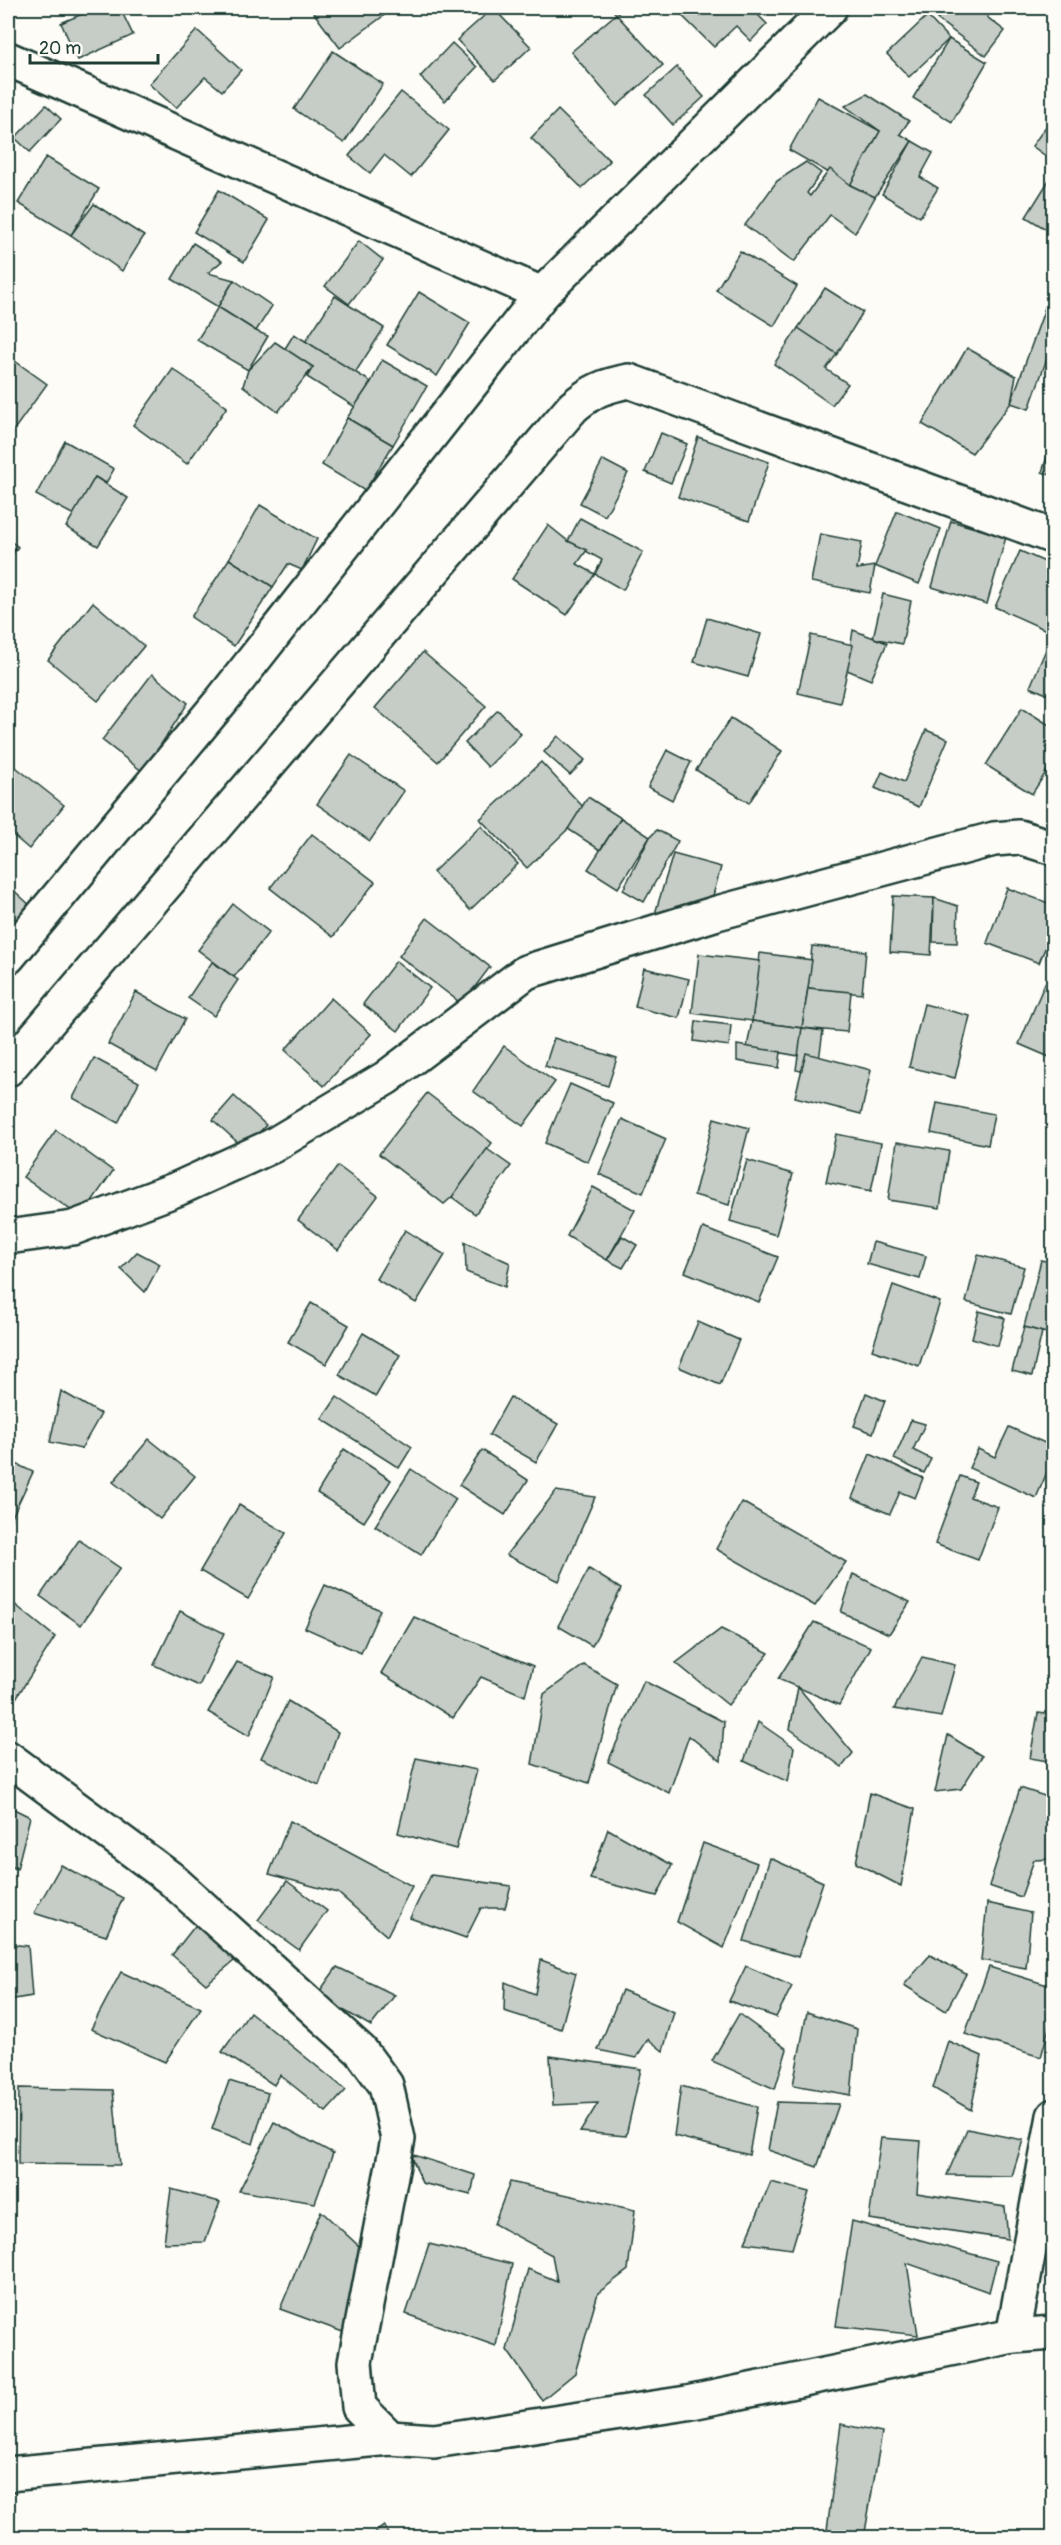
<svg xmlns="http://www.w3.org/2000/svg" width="1061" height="2545" font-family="Pangolin,sans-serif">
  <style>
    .building { fill: #c6cdc7; stroke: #1f3d34; stroke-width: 1.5 }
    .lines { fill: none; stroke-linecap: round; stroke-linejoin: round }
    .street-casing { stroke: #1f3d34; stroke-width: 38 }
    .street { stroke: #fdfcf7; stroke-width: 33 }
  </style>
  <rect width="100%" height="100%" fill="#fdfcf7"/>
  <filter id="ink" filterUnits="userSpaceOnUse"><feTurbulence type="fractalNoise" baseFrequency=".0167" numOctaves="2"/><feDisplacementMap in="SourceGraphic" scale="12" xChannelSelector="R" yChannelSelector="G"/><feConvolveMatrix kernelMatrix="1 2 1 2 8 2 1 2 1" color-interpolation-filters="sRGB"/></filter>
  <g filter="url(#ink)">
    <!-- building -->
    <g class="building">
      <path d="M96,8H120L133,35L78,60L61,23Z"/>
      <path d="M310,8H394L340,48Z"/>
      <path d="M493,8L531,47L495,80L457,40Z"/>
      <path d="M611,8H625L616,14Z"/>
      <path d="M674,8H751L767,24L751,41L736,26L714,47Z"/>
      <path d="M946,8H994L987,17L1005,31L986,56L937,19Z"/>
      <path d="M616,14L663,65L617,106L571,52Z"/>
      <path d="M927,16L949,39L909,77L887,54Z"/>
      <path d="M197,30L241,70L222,91L205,77L176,108L149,84Z"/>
      <path d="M949,39L987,62L952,122L913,98Z"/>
      <path d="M452,43L477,67L445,101L420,77Z"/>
      <path d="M333,51L383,84L344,143L294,109Z"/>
      <path d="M677,67L704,97L673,125L646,95Z"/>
      <path d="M401,92L449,130L411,177L384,155L370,173L349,156Z"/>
      <path d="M867,94L909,121L900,134L912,141L875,197L850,185L880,131L845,106Z"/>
      <path d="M818,97L880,131L850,185L789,150Z"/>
      <path d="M46,105L61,119L30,152L15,138Z"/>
      <path d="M558,110L610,161L582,188L531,138Z"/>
      <path d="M1054,115V153L1050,159L1032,146Z"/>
      <path d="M912,141L933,153L920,177L938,188L920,217L882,194Z"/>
      <path d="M46,157L99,189L71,235L18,203Z"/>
      <path d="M806,162L821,173L807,193L810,196L830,169L850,185L875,197L855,233L830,215L794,262L745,225L777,181Z"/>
      <path d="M1054,172V234L1026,217Z"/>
      <path d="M219,190L269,220L244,262L194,232Z"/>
      <path d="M94,204L144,236L122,271L71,235Z"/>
      <path d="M359,241L383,260L349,304L325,286Z"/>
      <path d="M193,243L222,261L208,273L234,280L218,307L172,279Z"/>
      <path d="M740,251L797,286L774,326L716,290Z"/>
      <path d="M234,280L272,306L256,331L218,307Z"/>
      <path d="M825,288L863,312L837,354L798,328Z"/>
      <path d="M1051,291L1054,292V355L1049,353L1029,409L1011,403Z"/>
      <path d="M419,292L470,323L437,376L387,345Z"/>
      <path d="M335,296L384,328L355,373L305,342Z"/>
      <path d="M218,307L256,331L268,336L248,370L197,340Z"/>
      <path d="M798,328L837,354L826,369L848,384L832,405L774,364Z"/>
      <path d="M294,334L371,382L355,407L307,377L313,367L284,350Z"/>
      <path d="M275,342L313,367L278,412L243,386L248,370Z"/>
      <path d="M967,348L1016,376L1011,403L972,453L922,424Z"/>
      <path d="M8,356L47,384L8,438Z"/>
      <path d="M382,360L427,386L393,445L347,418L371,382Z"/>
      <path d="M173,369L227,407L187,464L133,425Z"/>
      <path d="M347,418L393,445L365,491L322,465Z"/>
      <path d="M661,433L687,444L671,483L645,472Z"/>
      <path d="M1054,436V476L1042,472Z"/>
      <path d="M698,437L769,462L749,521L678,497Z"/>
      <path d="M65,441L114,469L106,483L95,477L74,515L36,495Z"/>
      <path d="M603,460L628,473L605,516L580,503Z"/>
      <path d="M95,477L128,498L98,546L66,527Z"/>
      <path d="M260,505L317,539L302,570L288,564L273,587L229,559Z"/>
      <path d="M897,511L941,529L919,584L875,566Z"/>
      <path d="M580,518L643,552L623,590L595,574L602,560L568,541Z"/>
      <path d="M951,521L1006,537L987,604L932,587Z"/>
      <path d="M548,525L568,541L587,550L577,564L595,574L567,615L512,579Z"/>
      <path d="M820,534L862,542L857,569L875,566L870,593L811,582Z"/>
      <path d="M8,539L18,547L8,560Z"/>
      <path d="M1020,551L1054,566L1053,633L995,607Z"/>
      <path d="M229,559L273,587L234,646L191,617Z"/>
      <path d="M883,594L911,601L902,644L873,638Z"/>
      <path d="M93,602L144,646L98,701L48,660Z"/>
      <path d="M707,618L761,634L748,677L694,662Z"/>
      <path d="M853,630L887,643L871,680L847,670Z"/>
      <path d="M1053,633H1054V697L1030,687Z"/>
      <path d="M811,635L853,645L840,703L798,693Z"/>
      <path d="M423,652L486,706L438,762L375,708Z"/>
      <path d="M152,674L188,703L143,772L102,740Z"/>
      <path d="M1022,708L1054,728V760L1032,794L986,765Z"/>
      <path d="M498,710L521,734L488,767L465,743Z"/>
      <path d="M731,718L782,751L749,803L696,770Z"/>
      <path d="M926,730L948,739L919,807L875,788L882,772L904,782Z"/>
      <path d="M558,736L585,760L570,775L544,752Z"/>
      <path d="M667,750L691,762L672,800L648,787Z"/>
      <path d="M351,755L404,791L370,841L317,804Z"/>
      <path d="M8,761L64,805L29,849L8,831Z"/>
      <path d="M541,762L587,811L527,868L480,819Z"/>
      <path d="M588,797L621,818L600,850L568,829Z"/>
      <path d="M621,818L650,837L618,888L588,869Z"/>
      <path d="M481,826L518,864L470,910L433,872Z"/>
      <path d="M657,830L678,841L644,902L623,890L650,837Z"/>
      <path d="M312,834L375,882L333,937L270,888Z"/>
      <path d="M673,854L721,867L703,931L654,917Z"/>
      <path d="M8,885L33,908L12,933L8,929Z"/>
      <path d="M1007,888L1054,905V926L1039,963L987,943Z"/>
      <path d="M893,896L934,898L931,955L890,952Z"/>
      <path d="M934,898L958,906L957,943L933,942Z"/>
      <path d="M233,904L269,932L234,977L198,950Z"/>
      <path d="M427,918L490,967L462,1004L399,956Z"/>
      <path d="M812,946L866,951L862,994L808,988Z"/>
      <path d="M760,953L812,960L802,1028L752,1021Z"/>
      <path d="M699,954L760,961L752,1021L692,1013Z"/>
      <path d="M396,961L430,988L398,1031L363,1004Z"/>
      <path d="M212,962L238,980L214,1016L188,998Z"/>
      <path d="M644,968L689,979L679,1018L635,1007Z"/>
      <path d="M1045,983L1054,987V1059L1019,1044Z"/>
      <path d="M808,988L851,992L847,1032L802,1028Z"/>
      <path d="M136,992L185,1019L157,1071L108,1044Z"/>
      <path d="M331,998L371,1034L324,1086L285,1050Z"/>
      <path d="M924,1004L970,1016L955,1078L909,1067Z"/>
      <path d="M696,1021L731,1025L729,1046L694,1041Z"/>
      <path d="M752,1021L802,1028L799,1056L747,1047Z"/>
      <path d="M802,1028L823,1031L817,1074L796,1070Z"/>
      <path d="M554,1038L617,1058L608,1086L545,1066Z"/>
      <path d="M737,1045L781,1052L779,1068L737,1061Z"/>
      <path d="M504,1046L555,1082L523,1126L473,1091Z"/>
      <path d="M806,1053L871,1070L861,1114L795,1097Z"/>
      <path d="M94,1058L139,1082L118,1123L73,1098Z"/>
      <path d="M570,1084L613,1103L588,1162L545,1143Z"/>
      <path d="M427,1093L492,1143L452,1197L444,1204L379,1154Z"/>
      <path d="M234,1096L266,1125L245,1149L213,1120Z"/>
      <path d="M937,1103L994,1114L988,1145L931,1133Z"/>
      <path d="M714,1118L749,1128L729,1205L694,1195Z"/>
      <path d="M622,1119L666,1139L643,1193L599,1174Z"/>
      <path d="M56,1130L113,1171L81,1217L23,1177Z"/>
      <path d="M836,1134L881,1143L871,1191L826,1182Z"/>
      <path d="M897,1142L949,1151L940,1208L888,1200Z"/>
      <path d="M487,1149L511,1166L475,1214L452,1197Z"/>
      <path d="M747,1160L793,1174L776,1235L730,1221Z"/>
      <path d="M338,1166L378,1196L338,1250L298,1220Z"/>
      <path d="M593,1187L635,1210L607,1260L567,1236Z"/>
      <path d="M703,1228L778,1257L759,1302L685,1272Z"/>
      <path d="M405,1230L445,1255L416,1303L376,1279Z"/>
      <path d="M622,1236L637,1245L623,1268L607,1260Z"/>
      <path d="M465,1242L510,1263L505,1287L466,1272Z"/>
      <path d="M873,1242L926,1256L920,1279L867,1264Z"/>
      <path d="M137,1252L160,1264L145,1292L121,1269Z"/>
      <path d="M978,1255L1024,1267L1011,1314L966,1302Z"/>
      <path d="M1041,1260L1054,1263V1335L1024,1327Z"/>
      <path d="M893,1285L940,1302L919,1366L872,1350Z"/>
      <path d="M311,1303L349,1325L326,1364L288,1342Z"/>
      <path d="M979,1311L1005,1318L998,1346L972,1338Z"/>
      <path d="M698,1322L739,1340L720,1385L679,1367Z"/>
      <path d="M1024,1327L1042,1332L1032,1376L1012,1371Z"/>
      <path d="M363,1333L400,1355L376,1396L339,1375Z"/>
      <path d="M61,1391L101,1414L81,1449L50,1442Z"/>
      <path d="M866,1393L885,1401L873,1433L854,1426Z"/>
      <path d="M337,1397L412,1447L399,1468L322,1419Z"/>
      <path d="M510,1397L558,1424L536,1462L489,1435Z"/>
      <path d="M911,1420L925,1424L913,1450L931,1459L924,1473L894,1459Z"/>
      <path d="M1009,1427L1054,1447V1456L1036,1498L969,1468L978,1449L995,1457Z"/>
      <path d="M149,1439L195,1476L160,1519L113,1482Z"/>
      <path d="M344,1449L391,1480L364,1522L317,1493Z"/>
      <path d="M482,1450L528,1480L505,1515L459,1485Z"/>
      <path d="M870,1454L923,1478L915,1498L900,1492L890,1514L852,1498Z"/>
      <path d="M8,1460L33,1472L11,1519L8,1517Z"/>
      <path d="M411,1469L456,1499L421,1555L375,1526Z"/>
      <path d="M960,1476L976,1482L970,1497L998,1507L978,1560L935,1544Z"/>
      <path d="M556,1491L595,1497L559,1581L506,1555Z"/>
      <path d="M742,1502L846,1562L815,1606L716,1549Z"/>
      <path d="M239,1505L286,1533L248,1599L200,1571Z"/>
      <path d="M79,1540L120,1568L81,1625L40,1596Z"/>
      <path d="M589,1569L621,1589L592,1646L558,1626Z"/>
      <path d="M853,1574L910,1602L889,1634L841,1612Z"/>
      <path d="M325,1585L380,1610L361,1653L305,1628Z"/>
      <path d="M8,1599L55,1637L13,1703L8,1699Z"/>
      <path d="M180,1611L224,1633L199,1686L154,1665Z"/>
      <path d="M414,1617L533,1666L525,1696L481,1677L453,1718L381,1673Z"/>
      <path d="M814,1622L871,1647L839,1705L778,1679Z"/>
      <path d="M721,1629L769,1653L728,1705L676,1663Z"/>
      <path d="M922,1657L955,1665L941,1717L894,1709Z"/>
      <path d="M237,1662L274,1677L249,1736L208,1712Z"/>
      <path d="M584,1665L617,1684L589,1783L532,1764L544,1694Z"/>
      <path d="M644,1681L724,1722L721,1761L689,1736L669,1793L608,1762Z"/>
      <path d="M798,1687L853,1753L842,1767L790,1729Z"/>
      <path d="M288,1701L338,1732L319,1785L261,1758Z"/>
      <path d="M1038,1713L1054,1715V1762L1030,1758Z"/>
      <path d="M758,1722L794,1747L788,1782L744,1761Z"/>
      <path d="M948,1735L982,1756L961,1789L935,1792Z"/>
      <path d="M416,1758L477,1770L456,1849L398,1833Z"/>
      <path d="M1020,1788L1054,1799V1859L1034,1860L1021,1897L989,1886Z"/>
      <path d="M870,1793L915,1809L901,1886L856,1863Z"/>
      <path d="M8,1806L30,1817L17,1869L8,1865Z"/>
      <path d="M290,1821L412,1886L387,1936L338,1893L269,1874Z"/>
      <path d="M608,1829L672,1865L657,1896L590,1879Z"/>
      <path d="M703,1843L757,1863L724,1948L677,1922Z"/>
      <path d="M770,1858L823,1882L798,1957L744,1941Z"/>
      <path d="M61,1865L123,1898L106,1936L34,1913Z"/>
      <path d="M431,1875L511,1886L505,1908H481L466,1938L410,1918Z"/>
      <path d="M287,1881L327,1911L299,1950L258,1920Z"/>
      <path d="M987,1903L1031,1913L1026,1968L981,1960Z"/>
      <path d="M198,1922L240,1956L206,1984L172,1955Z"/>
      <path d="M8,1944L28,1946L32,1996L8,2000Z"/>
      <path d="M930,1955L966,1974L946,2011L904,1985Z"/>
      <path d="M541,1960L576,1973L561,2029L504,2011L505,1982L535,1994Z"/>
      <path d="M746,1966L792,1986L776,2017L729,2001Z"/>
      <path d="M337,1967L395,1995L371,2026L317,1995Z"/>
      <path d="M989,1967L1054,1987V2010L1041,2057L965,2034Z"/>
      <path d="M121,1972L201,2008L165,2062L91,2029Z"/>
      <path d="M622,1990L674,2012L663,2051L648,2039L636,2058L598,2050Z"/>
      <path d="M250,2012L346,2090L326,2112L280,2075L274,2085L222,2052Z"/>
      <path d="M807,2012L857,2029L851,2095L793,2085Z"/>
      <path d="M739,2014L787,2049L775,2089L712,2061Z"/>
      <path d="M948,2041L982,2056L971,2110L933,2088Z"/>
      <path d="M550,2056L641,2069L626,2136L580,2132L598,2103L553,2105Z"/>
      <path d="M229,2081L268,2093L253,2144L212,2129Z"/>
      <path d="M681,2086L757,2107L749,2155L674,2136Z"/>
      <path d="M19,2088L113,2090L120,2165L18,2164Z"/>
      <path d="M777,2102L839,2104L817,2167L768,2150Z"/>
      <path d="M274,2122L333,2153L315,2203L239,2191Z"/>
      <path d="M967,2129L1023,2140L1012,2176L947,2175Z"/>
      <path d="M881,2138L921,2141L917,2193L1005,2207L1008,2239L869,2219Z"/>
      <path d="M411,2154L475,2175L471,2195L422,2183Z"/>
      <path d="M510,2182L635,2210L628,2270L598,2293L575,2373L542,2400L507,2350L528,2269L557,2281L552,2255L494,2224Z"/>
      <path d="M771,2182L809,2192L792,2249L745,2243Z"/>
      <path d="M171,2189L220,2202L205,2242L164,2243Z"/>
      <path d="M321,2211L374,2260L351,2335L280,2309Z"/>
      <path d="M852,2221L997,2261L989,2292L907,2263L918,2335L836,2326Z"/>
      <path d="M429,2244L512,2264L496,2346L406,2314Z"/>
      <path d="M841,2424L882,2433L864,2538H826Z"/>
      <path d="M384,2526L390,2538H368Z"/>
    </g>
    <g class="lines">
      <!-- street casing -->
      <g class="street-casing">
        <g id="street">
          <path d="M8,59L542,294"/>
          <path d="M8,957L222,700L542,294L830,8"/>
          <path d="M8,1069L573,407C593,390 604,386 629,381L1054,537"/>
          <path d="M8,1234L15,1236L73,1228L177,1189L272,1146L386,1078L526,972L717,913L994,839L1019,837L1054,848"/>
          <path d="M8,1758L170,1878L361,2051L386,2085L398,2139L355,2362L359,2407L390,2438L434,2441L687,2403L1013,2336L1054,2333"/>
          <path d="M1013,2336L1054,2116"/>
          <path d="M8,2474L390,2438"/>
        </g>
      </g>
      <!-- street -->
      <use href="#street" class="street"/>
    </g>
  </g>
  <!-- margin -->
  <rect width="1061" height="2545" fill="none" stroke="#fdfcf7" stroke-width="30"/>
  <rect x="15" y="15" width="1031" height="2515" fill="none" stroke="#1f3d34" stroke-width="2" filter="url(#ink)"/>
  <!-- scale -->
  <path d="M30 54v9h128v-9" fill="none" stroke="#1f3d34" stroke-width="3"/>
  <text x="39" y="54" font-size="18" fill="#1f3d34" stroke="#fdfcf7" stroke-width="4.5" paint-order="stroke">20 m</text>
</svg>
